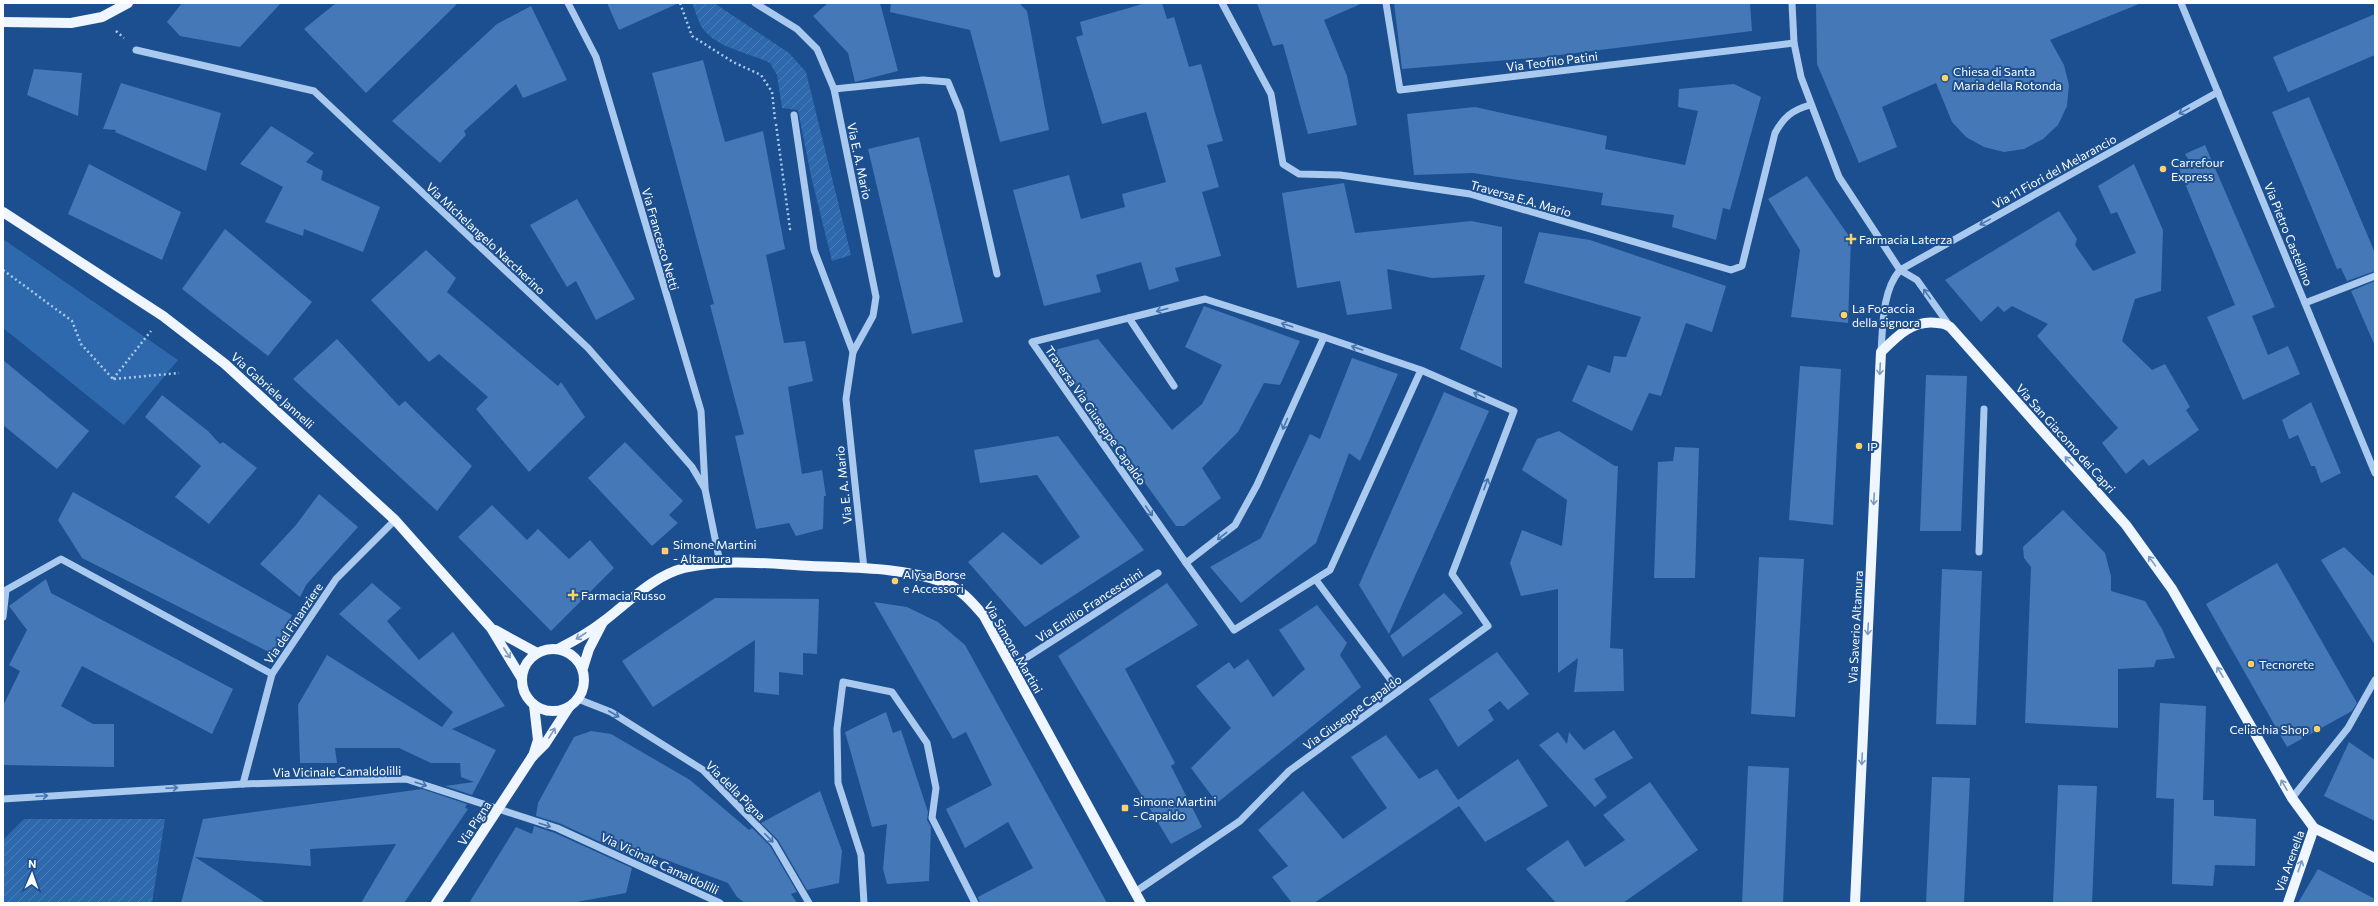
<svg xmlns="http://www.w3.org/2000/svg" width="2378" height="906" font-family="Commissioner,sans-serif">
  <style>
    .green { fill: #2e69ad }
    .garden { fill: url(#garden-furrows) }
    .building { fill: #4478b7 }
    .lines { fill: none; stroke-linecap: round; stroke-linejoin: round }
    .path { stroke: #a9c9ee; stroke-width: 2.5; stroke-dasharray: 2 3; stroke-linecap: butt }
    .minor { stroke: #a9c9ee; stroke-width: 7 }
    .major { stroke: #f0f6ff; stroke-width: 10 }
    .major-bridge { stroke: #f0f6ff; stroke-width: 10 }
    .oneway { stroke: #4674ac }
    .oneway2 { stroke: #7b9ac1 }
    .poi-dot { fill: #ffd166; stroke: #1b4f8f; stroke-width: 1.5 }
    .labels { text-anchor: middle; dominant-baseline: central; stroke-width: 4; stroke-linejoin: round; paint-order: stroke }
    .street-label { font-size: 12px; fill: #fff; stroke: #1b4f8f }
    .poi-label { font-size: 12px; fill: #fff; stroke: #1b4f8f; text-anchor: start }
  </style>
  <defs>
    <pattern id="garden-furrows" width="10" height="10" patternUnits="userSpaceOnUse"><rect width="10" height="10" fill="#2e69ad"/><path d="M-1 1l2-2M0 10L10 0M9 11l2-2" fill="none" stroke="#4d80b9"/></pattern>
  </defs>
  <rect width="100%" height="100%" fill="#1b4f8f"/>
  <!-- green -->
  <path class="green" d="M3,239L178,360L124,425L3,328Z"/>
  <!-- garden -->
  <g class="garden">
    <path d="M692,3H714L789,53L806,72L851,255L832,261L811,176L798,110L782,108L777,75L770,63C748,52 713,48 700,24C697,17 695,10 692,3Z"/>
    <path d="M24,819H165L152,903H3V840Z"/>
  </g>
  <!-- building -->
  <g class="building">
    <path d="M182,3H281L240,47L180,36L167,22Z"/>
    <path d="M336,3H458L366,93L304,29Z"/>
    <path d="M607,3H679L619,30Z"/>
    <path d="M828,3H880L898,71L855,82L848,53L813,16Z"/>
    <path d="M891,3H1019L1027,11L1049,130L1000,142L970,30L890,12Z"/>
    <path d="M1146,3H1162L1167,19L1174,17L1189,67L1201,64L1223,141L1207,145L1219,187L1202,192L1221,256L1175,268L1179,281L1149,290L1141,262L1096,275L1101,292L1044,306L1013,190L1069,175L1081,219L1125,207L1122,194L1166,182L1146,112L1102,124L1076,37L1083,35L1080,22Z"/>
    <path d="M1257,3H1363L1324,20L1347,76L1357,125L1308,134L1283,44L1273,46Z"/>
    <path d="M1394,3H1750L1752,31L1544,57L1402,69Z"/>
    <path d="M1816,3H2139V4L2050,40L2064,65L2069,85L2067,106L2058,125L2043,139L2024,149L2004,152L1984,147L1966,137L1952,122L1936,83L1882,107L1897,147L1859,163L1817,64Z"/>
    <path d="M531,6L567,80L523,98L516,84L464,131L466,135L440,163L392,121L497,24Z"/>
    <path d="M2375,14V55L2288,92L2273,57Z"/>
    <path d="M703,60L725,142L763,131L785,249L766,255L784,343L805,341L813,381L788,387L802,474L822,470L826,496H824L823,529L796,536L789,523L756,529L735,436L744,434L710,305L714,304L652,73Z"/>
    <path d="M34,69L82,73L78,116L27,95Z"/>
    <path d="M121,83L221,113L206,171L115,132L116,130L103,129Z"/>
    <path d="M1734,84L1761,97L1730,210L1723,208L1716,240L1672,227L1674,215L1601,205L1603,193L1473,173L1414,175L1407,114L1475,107L1607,136L1605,149L1685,165L1698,111L1678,107L1679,89Z"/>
    <path d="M2309,97L2375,253V271L2347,281L2341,268L2337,269L2272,112Z"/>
    <path d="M271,126L314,153L306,162L323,171L321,180L380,207L363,252L304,229L303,236L265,222L283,187L240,164Z"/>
    <path d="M919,137L963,322L912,334L868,149Z"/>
    <path d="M2205,145L2275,307L2252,316L2268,355L2288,346L2300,374L2243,400L2207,317L2235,305L2179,169L2190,162L2185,154Z"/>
    <path d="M89,164L181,212L162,260L68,214Z"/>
    <path d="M2134,164L2163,230L2161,291L2135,299L2122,341L2152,370L2165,364L2190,407L2186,410L2199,430L2149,466L2143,459L2126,474L2102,443L2118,428L2037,336L2048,324L2012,306L2004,312L1998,306L1981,322L1945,280L2059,211L2077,239L2075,245L2093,271L2136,253L2117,212L2111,214L2098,186Z"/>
    <path d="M1807,176L1851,239L1848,323L1791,317L1800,250L1768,199Z"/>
    <path d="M1344,183L1355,233L1471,221L1502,227V368L1460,349L1485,275L1432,278L1387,269L1392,309L1347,315L1340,281L1297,288L1282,193Z"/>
    <path d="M577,199L635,299L596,320L576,281L567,287L530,225Z"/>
    <path d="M225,229L312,302L268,356L182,289Z"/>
    <path d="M1539,232L1590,240L1726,286L1712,332L1686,323L1661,396L1649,393L1632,431L1572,401L1588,365L1610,373L1614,356L1626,357L1641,317L1524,283Z"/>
    <path d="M426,250L456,278L447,292L558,386L561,382L585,417L529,472L476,409L488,397L439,354L429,362L371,300Z"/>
    <path d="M2375,281V346L2351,291Z"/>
    <path d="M1204,306L1300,341L1280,385L1264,383L1238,432L1202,468L1221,498L1184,526H1176L1050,351L1098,339L1172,430L1202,404L1222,365L1185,347Z"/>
    <path d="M337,339L399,406L405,401L472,466L437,511L293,379Z"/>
    <path d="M1352,358L1398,374L1360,461L1349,453L1316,543L1241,603L1210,567L1261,538L1310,434L1320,439Z"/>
    <path d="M3,360L89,431L57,469L3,425Z"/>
    <path d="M1800,366L1841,369L1833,525L1789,520Z"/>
    <path d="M1926,375L1967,376L1961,531H1920Z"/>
    <path d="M1444,392L1489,411L1389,634L1359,585Z"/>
    <path d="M162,395L208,431L220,444L223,442L257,468L209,524L175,497L201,466L145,417Z"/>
    <path d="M2311,402L2341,473L2321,483L2315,466H2311L2298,435L2289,439L2282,420Z"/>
    <path d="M1559,431L1615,466H1618L1610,648L1623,649L1624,691L1574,692L1578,658L1558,673V589L1521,596L1510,563L1522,530L1562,546L1567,500L1522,470L1537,439Z"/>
    <path d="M1058,436L1144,550L1025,627L968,562L1003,532L1041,565L1080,537L1037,475L980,483L974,450Z"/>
    <path d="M625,442L683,501L669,515L678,523L652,546L588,478Z"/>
    <path d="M1675,447L1699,448L1695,578H1654L1658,462L1673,461Z"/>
    <path d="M73,492L292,615L273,654L82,558L58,520Z"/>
    <path d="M319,494L358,527L306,585L300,597L260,564L296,525Z"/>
    <path d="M492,505L527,540L538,529L569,559L590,540L614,568L551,631L458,537Z"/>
    <path d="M2063,510L2105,553L2111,576V591L2145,601L2162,629L2175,658L2156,660L2154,667L2118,669V728L2025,723L2031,567L2024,558L2023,547Z"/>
    <path d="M2344,547L2375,577V645L2321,560Z"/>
    <path d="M1759,557L1804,559L1795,717L1751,714Z"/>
    <path d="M2277,563L2357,703L2352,711L2287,747L2206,604Z"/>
    <path d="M1942,569L1982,571L1976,725L1936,724Z"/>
    <path d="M46,579L51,593L233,689L212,734L82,666L61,706L93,724H114V767L3,765V706L20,671L9,665L27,630L9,606Z"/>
    <path d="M372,583L401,608L387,621L419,660L453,632L505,706L452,729L496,750L472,795L445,786L474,782L461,777L460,763H431L399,748H335L337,763H300L298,705L327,655L442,727L453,712L339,614Z"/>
    <path d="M1167,583L1198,625L1125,669L1175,763L1171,766L1202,827L1171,844L1058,656Z"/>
    <path d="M1444,593L1463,613L1403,657L1390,636Z"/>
    <path d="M715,598L819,599L817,654L803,653V675L779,672V695L754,692L755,640L653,707L622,661Z"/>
    <path d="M874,602L907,607L938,622L965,645L1107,903H980L978,897L1033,868L1008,822L965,848L946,809L992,785L966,732L953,739Z"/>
    <path d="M1317,605L1347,643L1340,655L1361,687L1217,803L1191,768L1231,728L1196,686L1229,662L1234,669L1248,659L1273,697L1305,669L1279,630Z"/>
    <path d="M1497,652L1529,694L1508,710L1500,701L1488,710L1494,720L1458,747L1429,699Z"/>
    <path d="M2160,703L2206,706L2203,800H2214V816L2256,819L2255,866L2215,865L2213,886L2172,884L2174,799L2156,798Z"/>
    <path d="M886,712L893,733L901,730L928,812L927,820L931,827L929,881L887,884L883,869L887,824L872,827L845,732Z"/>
    <path d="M1614,730L1633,758L1594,779L1607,797L1595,807L1539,745L1558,732L1567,744L1569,732L1584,750Z"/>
    <path d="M591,731L611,734L690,780L749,830L752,828L770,846L797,892L791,894L797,903H745L737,897L728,883L637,849L635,858L559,823L536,816L538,803L574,737Z"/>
    <path d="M1386,735L1419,779L1437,769L1458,800L1518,759L1548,806L1485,842L1459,806L1314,903H1292L1272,877L1288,866L1258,830L1303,791L1343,839L1387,808L1351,757Z"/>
    <path d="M2349,742L2375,760V821L2324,796Z"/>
    <path d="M1748,766L1789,768L1783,903H1742Z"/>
    <path d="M1932,777L1970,778L1964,903H1926Z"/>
    <path d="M1650,782L1698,850L1623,903H1556L1526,869L1568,840L1585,867L1625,840L1603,815Z"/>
    <path d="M2058,785L2097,786L2092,903H2053Z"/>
    <path d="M422,789L467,804L465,808L468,809L404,903H361L396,844L310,849L311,866L195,857L266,903H181L203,819Z"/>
    <path d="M820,791L842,851L839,883L807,890L778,840L761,823Z"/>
    <path d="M534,826L555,833L632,868L626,893L571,903H469L516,827L532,834Z"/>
    <path d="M2318,869L2375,899V903H2298Z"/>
  </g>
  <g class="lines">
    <!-- path -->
    <g class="path">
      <path d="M680,3L692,36L733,62L761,75L772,92L775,119"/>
      <path d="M116,31L124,38"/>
      <path d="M776,124L790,229L794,228"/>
      <path d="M3,270L72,321L81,344L113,379"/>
      <path d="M113,379L151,331"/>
      <path d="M114,379L179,373"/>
    </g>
    <!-- minor -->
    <g class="minor">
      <path d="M568,3L596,57L701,411L705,487"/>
      <path d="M755,3L797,29L817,49L834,89L876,297L873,316L853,352L846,399L864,569"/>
      <path d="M1222,3L1271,94L1283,164L1299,174L1340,175L1470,194L1731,270L1742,266L1775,133C1784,117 1792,110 1810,105"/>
      <path d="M1386,3L1400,90L1794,43"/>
      <path d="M1792,3L1794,43L1801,77L1839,177L1900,270L1917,280L1949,325"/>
      <path d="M2181,3L2375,473"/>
      <path d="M136,50L314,91L588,348L692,467L705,489L720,563"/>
      <path d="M834,89L923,80L948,82L960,111L997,274"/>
      <path d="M794,115L814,250L853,352"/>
      <path d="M2305,303L2375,276"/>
      <path d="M1129,318L1174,386"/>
      <path d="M1881,352C1883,325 1882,291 1900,270L2218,92"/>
      <path d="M1979,552L1984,409"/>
      <path d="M1186,563L1032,342L1205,299L1324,337"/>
      <path d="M1316,580L1399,691"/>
      <path d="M3,617L6,590L61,559L272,674"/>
      <path d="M1012,667L1158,573"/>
      <path d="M578,699L611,712L703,770L774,843L809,903"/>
      <path d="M243,784L272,674L336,579L395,520"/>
      <path d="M2292,798L2348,728L2375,680"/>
      <path d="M3,799L243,784L406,779L557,828L720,903"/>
      <path d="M1135,892L1240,821L1289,771L1488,626L1452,574L1514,411L1421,370L1324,337L1257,485L1235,525L1186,563L1234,630L1330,570L1421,370"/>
      <path d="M864,903L861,855L838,783L837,729L843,682L892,692L927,743L936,788L932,818L975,903"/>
    </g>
    <!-- major -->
    <g class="major">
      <path d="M3,22L71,23L102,17L128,3"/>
      <path d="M3,212L163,316L225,364L395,520L491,628L522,679"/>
      <path d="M495,630L537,653"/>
      <circle cx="553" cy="680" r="31"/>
      <path d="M558,649C574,641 590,632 604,621C629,602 653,576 684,568C724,558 770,564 811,566C854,568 902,567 943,582C960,588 972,602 984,616L1141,903"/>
      <path d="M583,668L589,649L603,622"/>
      <path d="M533,756L538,740L534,705"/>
      <path d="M532,757L545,744L569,707"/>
      <path d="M436,903L452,879"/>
      <path d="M1855,903L1881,352C1897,336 1913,319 1938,323C1944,324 1948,324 1952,329L2126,525L2172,589L2292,798L2314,828L2375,858"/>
      <path d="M2288,903L2314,828"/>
    </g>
    <!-- major-bridge -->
    <path class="major-bridge" d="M452,879L532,757"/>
  </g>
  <!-- one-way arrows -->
  <defs><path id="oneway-shaft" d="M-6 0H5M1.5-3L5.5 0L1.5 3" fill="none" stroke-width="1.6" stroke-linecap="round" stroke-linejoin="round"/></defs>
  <g class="oneway">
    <use href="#oneway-shaft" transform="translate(2184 111) rotate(151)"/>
    <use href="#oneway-shaft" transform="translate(1985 222) rotate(151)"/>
    <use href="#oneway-shaft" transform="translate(1927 294) rotate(-125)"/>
    <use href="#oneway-shaft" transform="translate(1162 310) rotate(166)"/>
    <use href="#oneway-shaft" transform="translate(1287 325) rotate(-162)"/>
    <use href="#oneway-shaft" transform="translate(1357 348) rotate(-161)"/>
    <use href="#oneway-shaft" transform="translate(1479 395) rotate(-156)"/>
    <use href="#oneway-shaft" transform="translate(1285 424) rotate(114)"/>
    <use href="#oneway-shaft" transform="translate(1486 484) rotate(-69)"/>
    <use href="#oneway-shaft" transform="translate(1149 511) rotate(55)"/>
    <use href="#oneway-shaft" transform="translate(1222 536) rotate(142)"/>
    <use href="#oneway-shaft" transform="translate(614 714) rotate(30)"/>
    <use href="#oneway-shaft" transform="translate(421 784) rotate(18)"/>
    <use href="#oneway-shaft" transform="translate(172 788) rotate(-3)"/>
    <use href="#oneway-shaft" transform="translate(42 796) rotate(-3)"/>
    <use href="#oneway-shaft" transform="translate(545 825) rotate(18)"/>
    <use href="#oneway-shaft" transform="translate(769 838) rotate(46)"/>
  </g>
  <g class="oneway2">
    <use href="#oneway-shaft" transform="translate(1880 369) rotate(93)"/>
    <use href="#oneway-shaft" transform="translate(2069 461) rotate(-132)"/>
    <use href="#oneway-shaft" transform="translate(1874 499) rotate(93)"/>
    <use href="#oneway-shaft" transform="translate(2152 561) rotate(-126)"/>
    <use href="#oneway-shaft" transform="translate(1868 629) rotate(93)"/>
    <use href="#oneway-shaft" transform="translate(581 636) rotate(147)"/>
    <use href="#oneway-shaft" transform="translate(507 653) rotate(57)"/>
    <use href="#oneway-shaft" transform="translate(2220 672) rotate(-120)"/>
    <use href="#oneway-shaft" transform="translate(552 733) rotate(-58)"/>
    <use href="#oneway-shaft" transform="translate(1862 759) rotate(93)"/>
    <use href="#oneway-shaft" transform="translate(2284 785) rotate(-120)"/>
    <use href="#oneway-shaft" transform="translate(2300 866) rotate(-71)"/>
  </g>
  <!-- markers -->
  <g class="poi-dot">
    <circle cx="1945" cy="78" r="4"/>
    <circle cx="2163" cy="169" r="4"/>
    <path d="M1849 233h4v4h4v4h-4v4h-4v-4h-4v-4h4z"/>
    <circle cx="1844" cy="315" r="4"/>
    <circle cx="1859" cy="446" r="4"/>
    <rect x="661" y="547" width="8" height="8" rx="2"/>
    <circle cx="895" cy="581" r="4"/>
    <path d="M571 589h4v4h4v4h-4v4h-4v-4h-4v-4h4z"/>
    <circle cx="2251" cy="664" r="4"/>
    <circle cx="2317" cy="729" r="4"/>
    <rect x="1121" y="804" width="8" height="8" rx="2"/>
  </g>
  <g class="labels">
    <!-- street labels -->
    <g class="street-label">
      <text transform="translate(1552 61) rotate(-7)">Via Teofilo Patini</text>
      <text transform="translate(860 161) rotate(78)">Via E. A. Mario</text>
      <text transform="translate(2054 171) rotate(-29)">Via 11 Fiori del Melarancio</text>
      <text transform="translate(1521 198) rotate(16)">Traversa E.A. Mario</text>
      <text transform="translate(2289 234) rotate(68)">Via Pietro Castellino</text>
      <text transform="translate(486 238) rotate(43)">Via Michelangelo Naccherino</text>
      <text transform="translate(661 239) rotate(74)">Via Francesco Netti</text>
      <text transform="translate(273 390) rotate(42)">Via Gabriele Jannelli</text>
      <text transform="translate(1096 415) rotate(55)">Traversa Via Giuseppe Capaldo</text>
      <text transform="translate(2066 438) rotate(48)">Via San Giacomo dei Capri</text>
      <text transform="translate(843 485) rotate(-96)">Via E. A. Mario</text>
      <text transform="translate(1089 605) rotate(-33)">Via Emilio Franceschini</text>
      <text transform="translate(293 623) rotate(-56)">Via del Finanziere</text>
      <text transform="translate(1855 627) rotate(-87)">Via Saverio Altamura</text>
      <text transform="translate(1014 647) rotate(60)">Via Simone Martini</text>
      <text transform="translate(1352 712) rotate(-36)">Via Giuseppe Capaldo</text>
      <text transform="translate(337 771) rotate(-1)">Via Vicinale Camaldolilli</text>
      <text transform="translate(736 790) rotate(45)">Via della Pigna</text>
      <text transform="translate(474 823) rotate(-57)">Via Pigna</text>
      <text transform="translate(2289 861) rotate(-70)">Via Arenella</text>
      <text transform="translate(660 863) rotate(25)">Via Vicinale Camaldolilli</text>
    </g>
    <!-- poi labels -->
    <g class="poi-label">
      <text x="1953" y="71">Chiesa di Santa<tspan x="1953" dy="14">Maria della Rotonda</tspan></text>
      <text x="2171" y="162">Carrefour<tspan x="2171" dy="14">Express</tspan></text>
      <text x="1859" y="239">Farmacia Laterza</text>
      <text x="1852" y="308">La Focaccia<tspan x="1852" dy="14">della signora</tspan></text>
      <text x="1867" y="446">IP</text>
      <text x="673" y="544">Simone Martini<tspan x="673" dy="14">- Altamura</tspan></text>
      <text x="903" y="574">Alysa Borse<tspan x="903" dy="14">e Accessori</tspan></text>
      <text x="581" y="595">Farmacia Russo</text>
      <text x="2259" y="664">Tecnorete</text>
      <text x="2309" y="729" text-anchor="end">Celiachia Shop</text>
      <text x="1133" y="801">Simone Martini<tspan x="1133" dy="14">- Capaldo</tspan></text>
    </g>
  </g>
  <!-- border -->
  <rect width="2378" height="906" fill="none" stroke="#ffffff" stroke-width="8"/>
  <!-- north arrow -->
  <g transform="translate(32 874) rotate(2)" stroke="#1b4f8f" stroke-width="3" paint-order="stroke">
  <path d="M0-3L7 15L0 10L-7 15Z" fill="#ffffff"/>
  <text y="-6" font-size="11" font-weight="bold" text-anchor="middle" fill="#ffffff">N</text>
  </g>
</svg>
